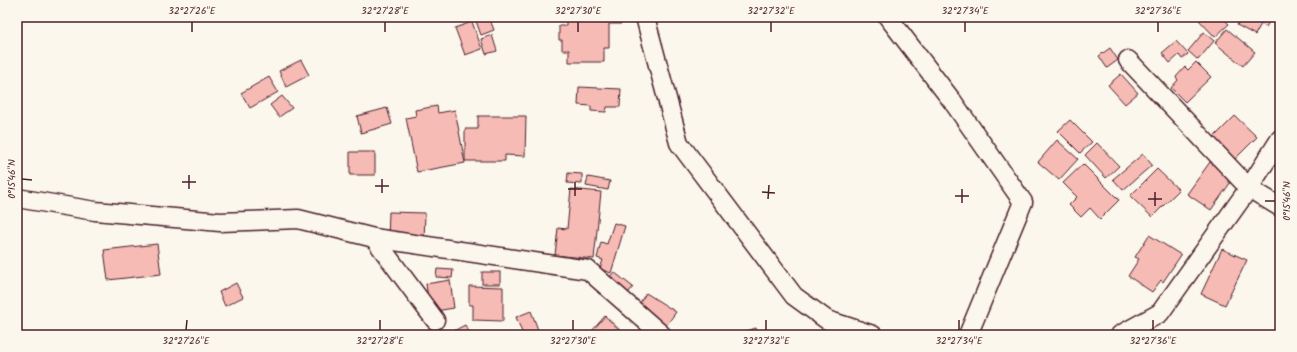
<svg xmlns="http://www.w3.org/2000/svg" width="1297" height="352" font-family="Kalam,sans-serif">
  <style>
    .building { fill: #f7bbb5; stroke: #4a1f2b }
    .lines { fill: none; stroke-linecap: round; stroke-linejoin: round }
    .minor-casing { stroke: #4a1f2b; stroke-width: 21 }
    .minor { stroke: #fbf7ec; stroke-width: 18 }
    .ticks { fill: none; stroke: #4a1f2b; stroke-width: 1.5 }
    .neatline { fill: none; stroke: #4a1f2b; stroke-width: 1.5 }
    .ticks-label { font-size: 10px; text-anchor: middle; fill: #4a1f2b }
  </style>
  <rect width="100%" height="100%" fill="#fbf7ec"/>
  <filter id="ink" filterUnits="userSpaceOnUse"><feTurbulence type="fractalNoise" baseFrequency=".025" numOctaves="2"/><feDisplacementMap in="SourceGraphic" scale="8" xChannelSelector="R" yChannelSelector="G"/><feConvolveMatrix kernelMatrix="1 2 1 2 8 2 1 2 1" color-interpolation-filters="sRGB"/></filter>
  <g filter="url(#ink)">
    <!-- building -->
    <g class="building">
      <path d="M489,17L494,30L481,35L476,21Z"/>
      <path d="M566,17H621V24H609V48H604V62H569V50H562V40H559V26H566Z"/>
      <path d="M1202,17H1222L1229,24L1215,37L1199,20Z"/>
      <path d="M1239,17H1272L1266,27L1261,24L1255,35L1237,25L1241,18Z"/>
      <path d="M472,22L482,49L465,55L455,28Z"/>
      <path d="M1227,29L1255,52L1243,66L1215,43Z"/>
      <path d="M1204,32L1214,41L1198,60L1188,51Z"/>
      <path d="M492,35L497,51L486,54L481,39Z"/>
      <path d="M1176,41L1188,54L1182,59L1179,55L1170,63L1162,53Z"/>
      <path d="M1110,48L1118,60L1107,68L1099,56Z"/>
      <path d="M301,60L309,75L286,87L279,71Z"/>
      <path d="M1196,62L1211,77L1185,102L1171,88L1178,80L1176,77L1185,67L1188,70Z"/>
      <path d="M1121,74L1138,93L1125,104L1108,85Z"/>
      <path d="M269,77L278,92L250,108L241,93Z"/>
      <path d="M579,87L621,89L620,107H607L606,112L591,111V106L578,105Z"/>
      <path d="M282,96L292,108L279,117L270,105Z"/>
      <path d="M437,106L438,113L455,110L465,163L417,172L406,118L416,116L415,110Z"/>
      <path d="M387,108L392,124L361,133L357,116Z"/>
      <path d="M478,116H526L525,156L505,155V161H465V129H478Z"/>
      <path d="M1235,116L1257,137L1233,161L1211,140Z"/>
      <path d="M1070,120L1092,142L1080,153L1058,131Z"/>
      <path d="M1057,140L1078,159L1059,180L1038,162Z"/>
      <path d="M1097,143L1119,166L1106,178L1085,155Z"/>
      <rect x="350" y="152" width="25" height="23"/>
      <path d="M1143,154L1152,165L1123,190L1113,179Z"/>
      <path d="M1210,162L1233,179L1211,210L1187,194Z"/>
      <path d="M1083,164L1119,200L1100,219L1090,208L1081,217L1069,205L1077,197L1063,183Z"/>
      <path d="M1157,169L1179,190L1152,217L1130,196Z"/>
      <path d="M568,173L582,174V184L567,183Z"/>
      <path d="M588,177L610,181L608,190L586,186Z"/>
      <path d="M571,189L601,192L594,259L555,255L558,228L567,229Z"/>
      <path d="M389,212L425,213L424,242L388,240Z"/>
      <path d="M614,223L625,226L611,273L600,269L603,260L597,258L601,242L607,244Z"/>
      <path d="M1149,235L1181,255L1163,282L1161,280L1152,292L1128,276L1139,259L1135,257Z"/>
      <path d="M157,244L161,274L108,280L104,250Z"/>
      <path d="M1222,249L1247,260L1225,305L1201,294Z"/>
      <path d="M437,269L453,270L452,278L436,277Z"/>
      <rect x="482" y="272" width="18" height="12"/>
      <path d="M614,272L633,287L617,307L597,292Z"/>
      <path d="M450,280L454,308L430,312L426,284Z"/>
      <path d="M236,283L243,297L225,306L219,292Z"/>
      <path d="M469,286L503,287V321L473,320V305H469Z"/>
      <path d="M646,293L676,312L666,326L657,321L631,317Z"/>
      <path d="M531,311L540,335H523L516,317Z"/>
      <path d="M605,316L625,335H596L592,331Z"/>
      <path d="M465,325L471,335H446Z"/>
      <path d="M756,328L759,335H744L743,332Z"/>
    </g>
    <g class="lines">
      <!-- minor casing -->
      <g class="minor-casing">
        <g id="minor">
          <path d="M645,17L679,143L794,296L827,320L873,335"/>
          <path d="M888,17L953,102L1023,202L968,335"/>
          <path d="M1128,60L1249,188L1280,207"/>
          <path d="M17,198L95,211L220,222L298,219L374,238L588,270L662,335"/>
          <path d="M374,238L435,320"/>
          <path d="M1120,335L1160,313L1249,188L1280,139"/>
        </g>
      </g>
      <!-- minor -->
      <use href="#minor" class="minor"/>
    </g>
  </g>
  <!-- ticks -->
  <path class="ticks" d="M192,32V22M385,32V22M578,32V22M771,32V22M965,32V22M1158,32V22M22,179L32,180M182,182H196M375,186H389M189,189V175M568,189H582M762,192L775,193M382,193V179M575,196V182M955,196H969M768,199L769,185M1148,199H1162M1265,201H1275M962,203V189M1155,206V192M186,330L187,320M380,330V320M573,330V320M766,330V320M959,330V320M1153,330V320"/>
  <!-- margin -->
  <rect width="1297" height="352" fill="none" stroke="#fbf7ec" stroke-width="44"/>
  <rect x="22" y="22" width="1253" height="308" class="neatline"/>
  <g class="ticks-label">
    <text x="192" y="14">32°27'26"E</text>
    <text x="385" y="14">32°27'28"E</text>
    <text x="578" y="14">32°27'30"E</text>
    <text x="771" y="14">32°27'32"E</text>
    <text x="965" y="14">32°27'34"E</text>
    <text x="1158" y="14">32°27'36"E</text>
    <text transform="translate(11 179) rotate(-90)" y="4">0°15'46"N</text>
    <text transform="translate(1286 201) rotate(-90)" y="4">0°15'46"N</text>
    <text x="186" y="344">32°27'26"E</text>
    <text x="380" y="344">32°27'28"E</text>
    <text x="573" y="344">32°27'30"E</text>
    <text x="766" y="344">32°27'32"E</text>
    <text x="959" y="344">32°27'34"E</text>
    <text x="1153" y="344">32°27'36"E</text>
  </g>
</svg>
